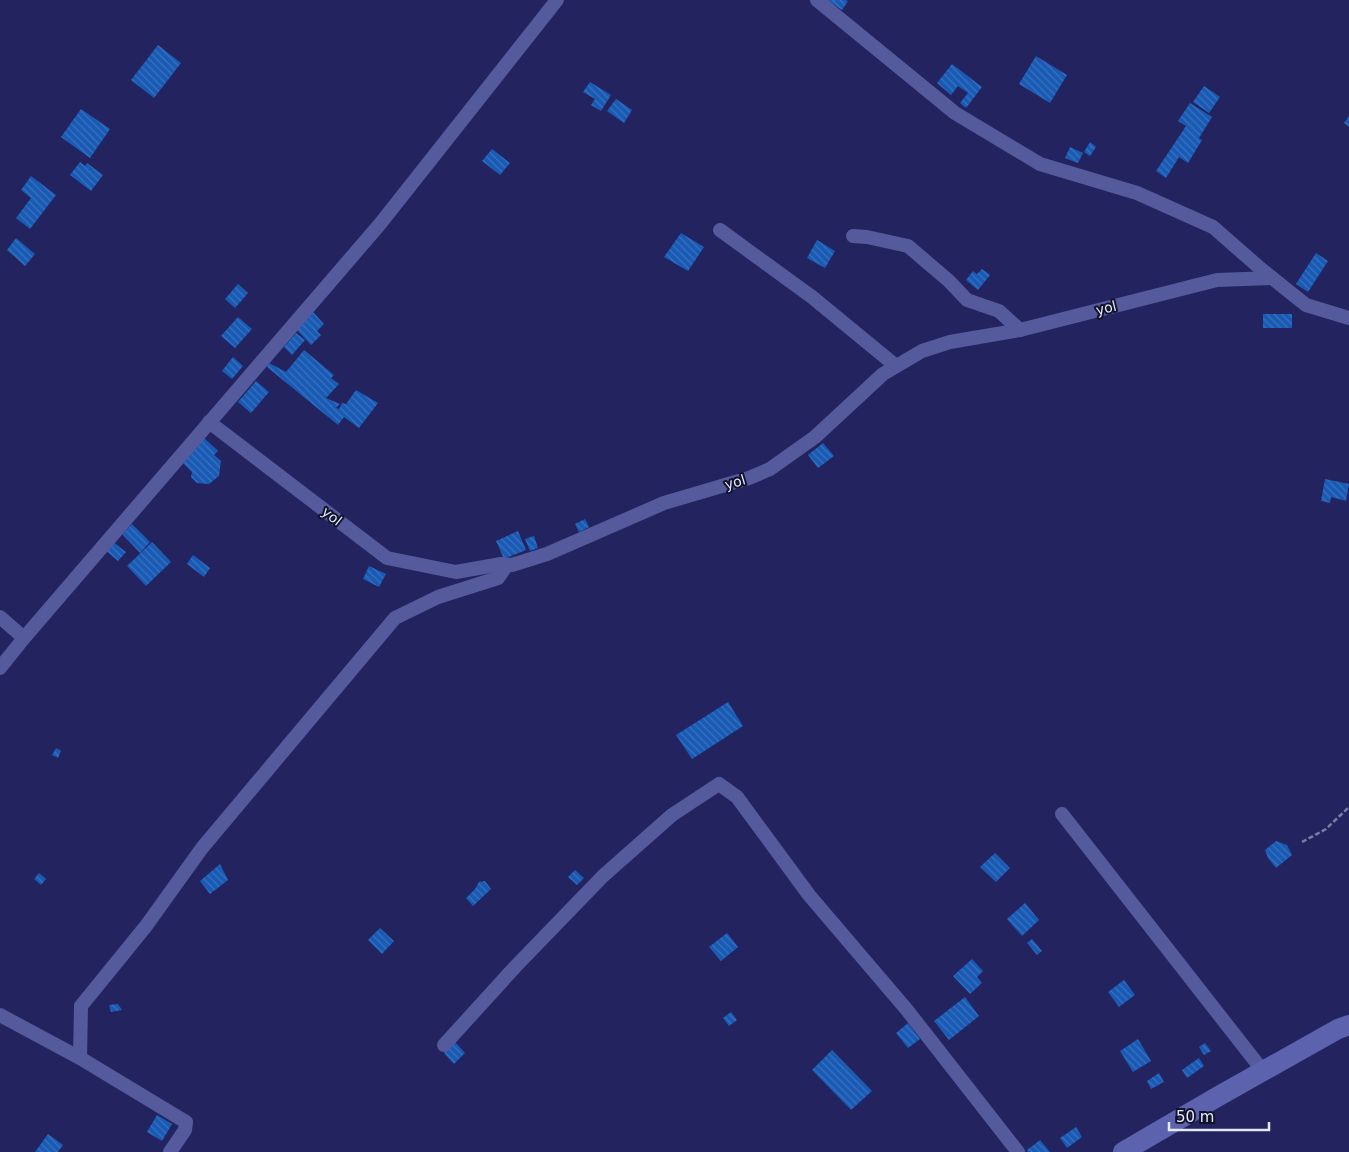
<svg xmlns="http://www.w3.org/2000/svg" width="1349" height="1152" font-family="'DejaVu Sans',sans-serif">
  <style>
    .building { fill: url(#building-back-hatch) }
    .lines { fill: none; stroke-linecap: round; stroke-linejoin: round }
    .path { stroke: #7c7da6; stroke-width: 2.5; stroke-dasharray: 5 2.5; stroke-linecap: butt }
    .street { stroke: #545a9c; stroke-width: 14 }
    .secondary { stroke: #5c62ad; stroke-width: 20 }
    .labels { text-anchor: middle; dominant-baseline: central; stroke-width: 4; stroke-linejoin: round; paint-order: stroke }
    .street-label { font-size: 14px; fill: #e6e9f9; stroke: #11122d }
  </style>
  <defs>
    <pattern id="building-back-hatch" width="6" height="6" patternUnits="userSpaceOnUse" patternTransform="scale(1.25)"><rect width="6" height="6" fill="#185ab4"/><path d="M-1 5l2 2M0 0l6 6M5-1l2 2" fill="none" stroke="#3a72bf"/></pattern>
  </defs>
  <rect width="100%" height="100%" fill="#232360"/>
  <!-- building -->
  <g class="building">
    <path d="M827,0H845L848,1L842,10Z"/>
    <path d="M158,45L181,63L154,98L131,80Z"/>
    <path d="M1036,56L1067,75L1050,103L1019,84Z"/>
    <path d="M952,64L982,87L966,108L960,103L968,93L958,86L951,95L937,83Z"/>
    <path d="M590,82L611,95L601,111L591,105L595,99L583,92Z"/>
    <path d="M1204,86L1220,97L1209,113L1193,102Z"/>
    <path d="M616,99L632,110L624,123L607,111Z"/>
    <path d="M1190,103L1212,117L1199,138L1202,140L1188,163L1179,157L1166,178L1156,171L1186,126L1178,121Z"/>
    <path d="M81,109L110,129L90,158L61,137Z"/>
    <path d="M1349,116V127L1344,123Z"/>
    <path d="M1090,142L1096,147L1090,156L1084,152Z"/>
    <path d="M1070,147L1083,153L1078,163L1065,158Z"/>
    <path d="M492,149L510,163L500,175L482,161Z"/>
    <path d="M80,162L85,166L87,163L103,175L91,191L70,175Z"/>
    <path d="M31,176L56,195L30,229L16,218L31,198L21,190Z"/>
    <path d="M681,233L704,247L688,271L664,257Z"/>
    <path d="M16,238L35,254L25,266L7,250Z"/>
    <path d="M817,240L835,251L825,268L807,258Z"/>
    <path d="M1316,253L1328,261L1308,292L1296,284Z"/>
    <path d="M982,269L990,275L978,290L966,280L973,271L977,274Z"/>
    <path d="M238,284L248,293L235,308L225,299Z"/>
    <path d="M313,312L324,324L317,331L321,335L311,345L296,329Z"/>
    <rect x="1263" y="314" width="29" height="14"/>
    <path d="M238,317L252,329L235,348L221,336Z"/>
    <path d="M296,333L305,340L292,355L284,347Z"/>
    <path d="M304,350L334,375L331,378L339,384L326,398L340,404L336,408L339,409L342,403L346,404L356,390L378,403L359,428L344,417L338,425L267,367L269,363L286,372Z"/>
    <path d="M233,357L243,366L232,379L222,371Z"/>
    <path d="M256,381L269,392L251,413L238,402Z"/>
    <path d="M204,438L218,451L214,455L221,461L219,476L209,484L197,483L191,477L192,472L182,462Z"/>
    <path d="M823,443L834,456L818,468L808,455Z"/>
    <path d="M1325,479L1349,484L1346,501L1331,497L1330,503L1321,501Z"/>
    <path d="M585,519L589,527L579,532L575,524Z"/>
    <path d="M132,524L150,542L140,553L122,534Z"/>
    <path d="M518,531L526,550L504,559L496,541Z"/>
    <path d="M534,536L538,548L530,551L525,539Z"/>
    <path d="M113,542L126,552L118,561L105,550Z"/>
    <path d="M152,542L171,562L146,586L127,566Z"/>
    <path d="M193,555L210,568L204,577L187,564Z"/>
    <path d="M369,566L386,574L379,587L363,579Z"/>
    <path d="M728,702L743,726L692,759L676,735Z"/>
    <path d="M56,748L61,751L58,758L52,755Z"/>
    <path d="M1276,841L1287,845L1292,855L1276,868L1268,858L1265,850Z"/>
    <path d="M995,853L1010,868L996,882L980,867Z"/>
    <path d="M220,864L228,880L210,894L200,881Z"/>
    <path d="M575,870L584,878L577,885L568,877Z"/>
    <path d="M39,873L46,879L41,885L34,879Z"/>
    <path d="M485,881L491,889L473,906L466,898L475,889L479,882Z"/>
    <path d="M1025,903L1039,920L1022,936L1007,919Z"/>
    <path d="M380,928L394,941L382,954L368,940Z"/>
    <path d="M727,933L738,947L721,961L709,947Z"/>
    <path d="M1032,939L1042,951L1037,955L1027,943Z"/>
    <path d="M972,959L983,971L977,977L982,983L970,994L953,976Z"/>
    <path d="M1124,980L1135,995L1119,1007L1108,992Z"/>
    <path d="M965,997L979,1016L949,1040L934,1021Z"/>
    <path d="M118,1004L122,1010L111,1012L109,1005Z"/>
    <path d="M731,1012L737,1020L729,1026L723,1018Z"/>
    <path d="M908,1023L920,1039L908,1048L896,1033Z"/>
    <path d="M1138,1039L1151,1061L1133,1072L1120,1051Z"/>
    <path d="M455,1042L465,1053L454,1064L444,1053Z"/>
    <path d="M1205,1043L1211,1051L1204,1055L1199,1047Z"/>
    <path d="M832,1050L872,1091L851,1110L812,1070Z"/>
    <path d="M1199,1058L1204,1066L1187,1078L1182,1070Z"/>
    <path d="M1159,1073L1164,1082L1151,1089L1147,1081Z"/>
    <path d="M157,1115L172,1124L162,1141L147,1132Z"/>
    <path d="M1076,1127L1082,1137L1067,1148L1060,1138Z"/>
    <path d="M48,1134L63,1145L58,1152H35Z"/>
    <path d="M1040,1140L1050,1152H1028L1027,1150Z"/>
  </g>
  <g class="lines">
    <!-- path -->
    <path class="path" d="M1302,842L1326,829L1349,807"/>
    <!-- street -->
    <g class="street">
      <path d="M817,0L955,113L1040,164L1137,193L1213,227L1261,269L1306,305L1349,318"/>
      <path d="M720,230L812,297L896,366"/>
      <path d="M853,236L867,237L908,246L949,281L967,300L999,311L1020,330"/>
      <path d="M209,422L387,558L456,572L501,564L512,565L547,554L664,503L749,478L770,469L815,437L883,374L922,351L950,342L1020,330L1217,280L1272,278"/>
      <path d="M0,617L24,638"/>
      <path d="M0,668L24,638L380,224L557,0"/>
      <path d="M1062,814L1263,1071"/>
      <path d="M0,1015L80,1058L186,1122L185,1130L170,1152"/>
      <path d="M444,1045L515,967L603,876L672,815L719,784L737,797L809,895L907,1010L1018,1152"/>
      <path d="M80,1058L81,1006L146,926L202,848L395,618L438,597L498,578L507,565"/>
    </g>
    <!-- secondary -->
    <path class="secondary" d="M1123,1152L1217,1097L1338,1029L1349,1025"/>
  </g>
  <g class="labels">
    <!-- street labels -->
    <g class="street-label">
      <text transform="translate(1106 308) rotate(-14)">yol</text>
      <text transform="translate(735 482) rotate(-17)">yol</text>
      <text transform="translate(332 516) rotate(38)">yol</text>
    </g>
  </g>
  <!-- scale -->
  <path d="M1169 1122v8h100v-8" fill="none" stroke="#e6e9f9" stroke-width="2.5"/>
  <text x="1176" y="1122" font-size="15" fill="#e6e9f9" stroke="#11122d" stroke-width="4" paint-order="stroke">50 m</text>
</svg>
